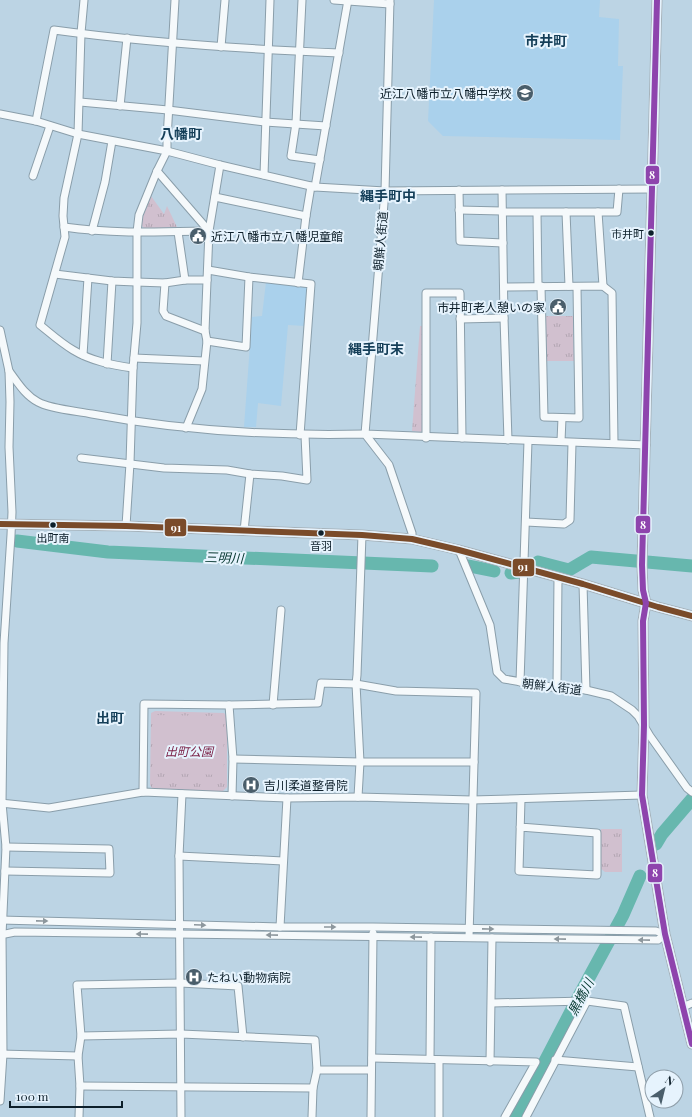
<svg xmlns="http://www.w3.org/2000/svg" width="692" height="1117" font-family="'Playfair Display','Noto Sans JP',serif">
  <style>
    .built { fill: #aad1ec }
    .grass { fill: url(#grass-tufts) }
    .pitch { fill: #d1c0cf }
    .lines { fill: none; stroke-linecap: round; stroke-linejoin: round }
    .river { stroke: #67b7ae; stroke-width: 13 }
    .minor-casing { stroke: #8a9eaa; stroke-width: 9 }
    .major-casing { stroke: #a6b3bb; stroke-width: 11 }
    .minor { stroke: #f5f9fb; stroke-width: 7 }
    .major { stroke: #e9eaf2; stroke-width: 9 }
    .bus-1-casing { stroke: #e6f3fd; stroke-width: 9 }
    .bus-2-casing { stroke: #e6f3fd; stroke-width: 9 }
    .bus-1 { stroke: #7a4b2a; stroke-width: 6 }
    .bus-2 { stroke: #8e44ad; stroke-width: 6 }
    .oneway { fill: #8d979d }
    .bus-dot { fill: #0d1f2a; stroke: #e6f3fd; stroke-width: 1.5 }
    .labels { text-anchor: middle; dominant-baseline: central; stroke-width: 4; stroke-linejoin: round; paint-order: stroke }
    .bus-label { font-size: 11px; fill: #0d1f2a; stroke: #e6f3fd }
    .poi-label { font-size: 12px; fill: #0d1f2a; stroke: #e6f3fd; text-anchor: start }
    .street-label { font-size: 12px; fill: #0d1f2a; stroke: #e6f3fd }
    .park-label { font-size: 12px; font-style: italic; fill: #7b2046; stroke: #e6f3fd }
    .water-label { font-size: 13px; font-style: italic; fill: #04362e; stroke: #e6f3fd }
    .quarter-label { font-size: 14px; font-weight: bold; fill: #143e58; stroke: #e6f3fd }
    .line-badge { stroke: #e6f3fd; stroke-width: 1.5 }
    .badge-label { font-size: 11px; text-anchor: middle; font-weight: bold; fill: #fff }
  </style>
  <defs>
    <pattern id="grass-tufts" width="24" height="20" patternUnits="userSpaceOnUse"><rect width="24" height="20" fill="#d1c0cf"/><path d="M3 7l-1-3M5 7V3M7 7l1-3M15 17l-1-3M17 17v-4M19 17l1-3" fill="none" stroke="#b2a5b2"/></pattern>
  </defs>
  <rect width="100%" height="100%" fill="#bcd4e4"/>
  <!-- built -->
  <g class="built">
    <path d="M434,0H600L599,17L619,19L618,66H623L620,140L443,136L428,121Z"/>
    <path d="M266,282L304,285L308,290L305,326L288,325L281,406L258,403L256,427H244L252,317L262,316Z"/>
  </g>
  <!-- grass -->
  <g class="grass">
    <path d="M151,196L164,214L167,206L177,227L145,229L140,224Z"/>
    <path d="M545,316H573L574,361H546Z"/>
    <path d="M420,326H422L423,430L421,432L412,431Z"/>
    <path d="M155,711L224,713L227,717V787L222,792L153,790L150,785L151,713Z"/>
    <path d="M601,829H622V872H605L600,868Z"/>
  </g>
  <!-- pitch -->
  <path class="pitch" d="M154,715L223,716L224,775L161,773L154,764Z"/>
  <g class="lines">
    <!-- river -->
    <g class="river">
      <path d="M17,541L108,552L432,566"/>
      <path d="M538,562L569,570L591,557L692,566"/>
      <path d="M469,566L494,571"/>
      <path d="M511,573L519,572"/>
      <path d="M656,844L662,834L692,799"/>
      <path d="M516,1117L579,996L623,915L640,876"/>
    </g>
    <!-- minor casing -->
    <g class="minor-casing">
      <g id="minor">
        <path d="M84,0L81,33L78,134L64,198L63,216L65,237L40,325C50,333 61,343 73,350C91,361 112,365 133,368"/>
        <path d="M302,0L296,123L291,156L320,160"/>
        <path d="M334,0L390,4"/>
        <path d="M390,0L385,191L365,434L646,445"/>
        <path d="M221,47L225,0"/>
        <path d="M80,102L168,110L265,122L326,126"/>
        <path d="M120,106L127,38"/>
        <path d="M0,114L36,121L78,134L167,151L220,165L315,187L385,191L652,189"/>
        <path d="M36,121L54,30C149,43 244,49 339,53"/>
        <path d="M157,171L209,231"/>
        <path d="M264,175L270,0"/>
        <path d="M33,176L50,126"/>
        <path d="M315,187L348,0"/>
        <path d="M459,190L460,241L503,243"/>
        <path d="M502,190L504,318L508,440"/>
        <path d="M215,197L306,216"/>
        <path d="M459,210L502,211"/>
        <path d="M502,212H598"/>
        <path d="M566,212L569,286"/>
        <path d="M537,213L538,286"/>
        <path d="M64,227C112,234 160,232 209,231"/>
        <path d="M92,231L105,182L112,141"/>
        <path d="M178,232L185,280"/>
        <path d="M208,270L249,277L311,284L300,435"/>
        <path d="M55,274L112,281L136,282L165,283L185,280H207"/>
        <path d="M165,283L163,311L166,316L205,331"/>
        <path d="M298,283L306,216L311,186"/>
        <path d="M541,286L544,417L579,418L577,287"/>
        <path d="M603,286L598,212H617L619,189"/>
        <path d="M504,287L603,286L612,293L614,443"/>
        <path d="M460,319L504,318"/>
        <path d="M0,330L9,371L10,402L9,447L12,512L11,535L4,643L2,803L6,847L2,935L3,1054L0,1101"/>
        <path d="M207,341L246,347L249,277"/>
        <path d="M83,355L88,278"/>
        <path d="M134,358L204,361"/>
        <path d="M107,364L112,281"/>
        <path d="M9,371C18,383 25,395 38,402C50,409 77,411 92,414C182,431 273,436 365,434L389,465L412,533V539"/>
        <path d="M186,428L202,389L207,341L205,331L209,231L220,165"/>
        <path d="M426,438V293H460L462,438"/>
        <path d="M561,441L562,418"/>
        <path d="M81,458L164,468L227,470L250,474L282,476L307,480L305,435"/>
        <path d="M526,522L564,524L570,520L572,443"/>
        <path d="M126,526L130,463L133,368L137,323V232L139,215L157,171L167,151V139L175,0"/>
        <path d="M244,531L250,474"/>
        <path d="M459,550L490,625L497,672L504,679L551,687L586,690L611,696L632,710L638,716L650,736L687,788L692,792"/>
        <path d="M583,584L586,690"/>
        <path d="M520,682L528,441"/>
        <path d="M557,687L558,577"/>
        <path d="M229,705L233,759L232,796"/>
        <path d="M273,705L281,610"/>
        <path d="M233,759L360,762H474"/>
        <path d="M143,792L144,704L229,705L318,703L321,683L356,684L396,691L476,693L469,937"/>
        <path d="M358,797L360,762L356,684L357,675L362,535"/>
        <path d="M0,803L49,808L143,792L287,798L358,797L472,800L642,795"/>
        <path d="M520,827L597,833V875L519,871L521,799"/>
        <path d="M179,856L283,861"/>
        <path d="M5,871L110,873L109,849L6,847"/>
        <path d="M0,920L280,927H373L656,931L665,934"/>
        <path d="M280,927L287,798"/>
        <path d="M0,935L15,932L658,940L665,934"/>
        <path d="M492,1003L587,1001L624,1006L650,1117"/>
        <path d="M683,1007L692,1003"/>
        <path d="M81,1036L181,1034L315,1040L317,1070L313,1088L312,1117"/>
        <path d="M0,1054L78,1056"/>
        <path d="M372,1058L536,1062L505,1117"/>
        <path d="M430,1059L431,937"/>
        <path d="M555,1060L638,1067"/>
        <path d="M490,1062L492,938"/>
        <path d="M317,1070H371"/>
        <path d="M80,1086L313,1088"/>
        <path d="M79,1117L80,1086L78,1056L81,1036L77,985L180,983L238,986L243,1037"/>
        <path d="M181,1117L179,856L182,794"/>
        <path d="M371,1117L373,933"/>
        <path d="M439,1117V1060"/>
        <path d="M526,1117L587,1001"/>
      </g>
    </g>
    <!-- major casing -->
    <g class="major-casing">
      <g id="major">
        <path d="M657,0L642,565L643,590L646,603L643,621L644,725L642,795L665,934L692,1044"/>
        <path d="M0,524L126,526L362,535L412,539L459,550L583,584L658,607L692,616"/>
      </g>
    </g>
    <!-- minor -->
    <use href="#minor" class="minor"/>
    <!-- major -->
    <use href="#major" class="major"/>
    <!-- bus-1 casing -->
    <g class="bus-1-casing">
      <path id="bus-1" d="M0,524L126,526L362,535L412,539L459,550L583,584L658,607L692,616"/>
    </g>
    <!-- bus-2 casing -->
    <g class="bus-2-casing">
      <path id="bus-2" d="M657,0L642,565L643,590L646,603L643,621L644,725L642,795L665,934L692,1044"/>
    </g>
    <!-- bus-1 -->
    <use href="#bus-1" class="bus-1"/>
    <!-- bus-2 -->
    <use href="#bus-2" class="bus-2"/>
  </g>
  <!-- one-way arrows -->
  <defs><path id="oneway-solid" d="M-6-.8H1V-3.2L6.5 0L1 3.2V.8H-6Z"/></defs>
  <g class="oneway">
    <use href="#oneway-solid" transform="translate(42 921) rotate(1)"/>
    <use href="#oneway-solid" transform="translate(200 925) rotate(2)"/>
    <use href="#oneway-solid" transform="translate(330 927)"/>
    <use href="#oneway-solid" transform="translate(488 929) rotate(1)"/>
    <use href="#oneway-solid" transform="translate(142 934) rotate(-179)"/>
    <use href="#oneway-solid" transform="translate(272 935) rotate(-179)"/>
    <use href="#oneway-solid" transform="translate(416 937) rotate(-179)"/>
    <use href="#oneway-solid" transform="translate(560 939) rotate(-179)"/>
    <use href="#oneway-solid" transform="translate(644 940) rotate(-179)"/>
  </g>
  <!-- icons -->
  <defs>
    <g id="school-disc" transform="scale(0.9)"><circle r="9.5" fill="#4a5e6b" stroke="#e6f3fd"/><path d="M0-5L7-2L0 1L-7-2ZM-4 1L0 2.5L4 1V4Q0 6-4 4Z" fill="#fff"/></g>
    <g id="civic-disc" transform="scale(0.9)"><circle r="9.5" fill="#4a5e6b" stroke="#e6f3fd"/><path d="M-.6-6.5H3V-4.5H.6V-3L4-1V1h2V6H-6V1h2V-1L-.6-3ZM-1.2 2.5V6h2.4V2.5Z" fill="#fff"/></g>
    <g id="hospital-disc" transform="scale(0.9)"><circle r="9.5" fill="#4a5e6b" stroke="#e6f3fd"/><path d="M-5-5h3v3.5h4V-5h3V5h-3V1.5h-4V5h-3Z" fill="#fff"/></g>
  </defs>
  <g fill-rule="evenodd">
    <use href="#school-disc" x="525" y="93"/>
    <use href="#civic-disc" x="198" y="236"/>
    <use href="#civic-disc" x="558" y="307"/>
    <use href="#hospital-disc" x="251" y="785"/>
    <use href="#hospital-disc" x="194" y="977"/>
  </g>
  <!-- markers -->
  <g class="bus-dot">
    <circle cx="651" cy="233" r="3.5"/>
    <circle cx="53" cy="525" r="3.5"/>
    <circle cx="321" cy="533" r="3.5"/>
  </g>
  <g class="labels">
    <!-- bus labels -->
    <g class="bus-label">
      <text x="644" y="233" text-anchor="end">市井町</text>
      <text x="53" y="537">出町南</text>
      <text x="321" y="545">音羽</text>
    </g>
    <!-- poi labels -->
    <g class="poi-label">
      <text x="512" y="93" text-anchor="end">近江八幡市立八幡中学校</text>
      <text x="211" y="236">近江八幡市立八幡児童館</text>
      <text x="545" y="307" text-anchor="end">市井町老人憩いの家</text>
      <text x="264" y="785">吉川柔道整骨院</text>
      <text x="207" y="977">たねい動物病院</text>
    </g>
    <!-- street labels -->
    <g class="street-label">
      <text transform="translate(380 241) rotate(-85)">朝鮮人街道</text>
      <text transform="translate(552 686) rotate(7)">朝鮮人街道</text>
    </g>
    <!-- park labels -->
    <g class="park-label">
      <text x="189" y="751">出町公園</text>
    </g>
    <!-- water labels -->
    <g class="water-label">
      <text transform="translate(224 557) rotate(2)">三明川</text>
      <text transform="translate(580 997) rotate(-62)">黒橋川</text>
    </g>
    <!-- quarter labels -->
    <g class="quarter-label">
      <text x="546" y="40">市井町</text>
      <text x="181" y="133">八幡町</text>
      <text x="388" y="195">縄手町中</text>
      <text x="376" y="348">縄手町末</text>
      <text x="110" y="717">出町</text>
    </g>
  </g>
  <g class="line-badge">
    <rect x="645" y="165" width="15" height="20" rx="4" fill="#8e44ad"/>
    <rect x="635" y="515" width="16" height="19" rx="4" fill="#8e44ad"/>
    <rect x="164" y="518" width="23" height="19" rx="4" fill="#7a4b2a"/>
    <rect x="512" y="558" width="23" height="19" rx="4" fill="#7a4b2a"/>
    <rect x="647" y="863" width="16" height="20" rx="4" fill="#8e44ad"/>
  </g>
  <g class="badge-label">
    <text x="652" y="179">8</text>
    <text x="643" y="529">8</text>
    <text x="176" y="532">91</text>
    <text x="523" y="571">91</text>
    <text x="655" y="877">8</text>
  </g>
  <!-- north arrow -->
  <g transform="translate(664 1089) rotate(35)"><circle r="19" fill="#e6f3fd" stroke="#8f9ea9"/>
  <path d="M0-3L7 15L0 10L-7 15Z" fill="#4a5e6b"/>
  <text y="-6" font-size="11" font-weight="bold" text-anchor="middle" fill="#0d1f2a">N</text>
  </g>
  <!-- scale -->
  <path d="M10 1101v6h112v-6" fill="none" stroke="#0d1f2a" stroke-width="2"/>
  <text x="16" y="1101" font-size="12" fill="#0d1f2a" stroke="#e6f3fd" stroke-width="3" paint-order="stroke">100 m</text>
</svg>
